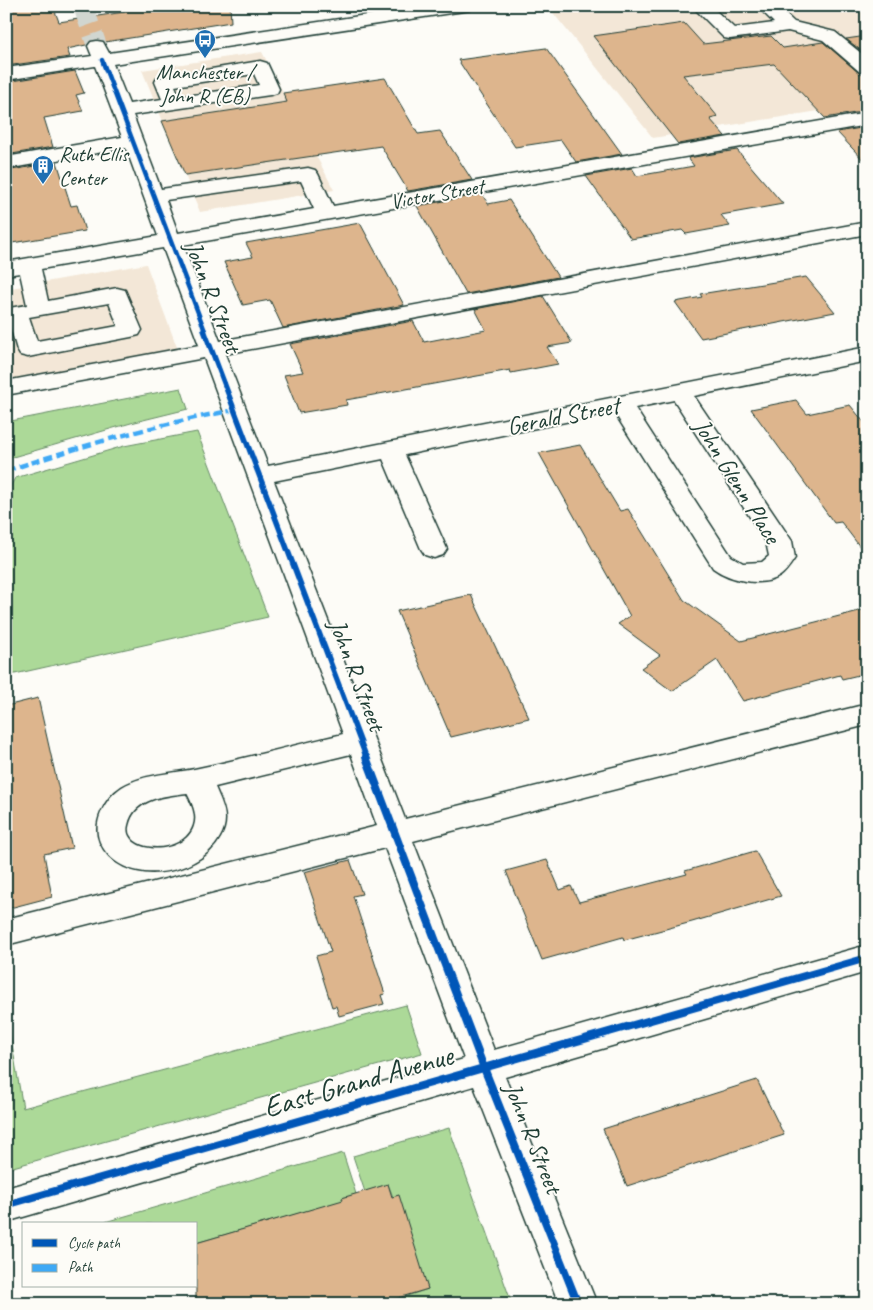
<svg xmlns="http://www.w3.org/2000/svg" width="873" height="1310" font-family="Caveat,sans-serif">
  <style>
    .built { fill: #f3e7d7 }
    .green { fill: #acd998; stroke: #668b66 }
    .building { fill: #ddb58d; stroke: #1f3d34 }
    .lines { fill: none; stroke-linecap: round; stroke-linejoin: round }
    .minor-tunnel { stroke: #d1d6d0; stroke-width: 20; stroke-dasharray: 20 10; stroke-linecap: butt }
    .minor-casing { stroke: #1f3d34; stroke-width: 3 }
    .minor { fill: #fdfcf7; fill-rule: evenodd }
    .quiet { stroke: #3fa9f5; stroke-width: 4.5; stroke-dasharray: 9 4.5; stroke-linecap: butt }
    .cycleway-far2-casing { stroke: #fdfcf7; stroke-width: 7 }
    .cycleway-far1-casing { stroke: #fdfcf7; stroke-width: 9 }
    .cycleway-casing { stroke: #fdfcf7; stroke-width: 11 }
    .cycleway-far2 { stroke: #0057b8; stroke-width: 4.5 }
    .cycleway-far1 { stroke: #0057b8; stroke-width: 5.5 }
    .cycleway { stroke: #0057b8; stroke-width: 8 }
    .labels { text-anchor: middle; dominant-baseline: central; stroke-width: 4; stroke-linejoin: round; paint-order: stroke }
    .far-poi-label { font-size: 21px; fill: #1f3d34; stroke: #fdfcf7 }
    .far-street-label { font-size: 21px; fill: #1f3d34; stroke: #fdfcf7 }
    .street-label { font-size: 25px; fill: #1f3d34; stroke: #fdfcf7 }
    .near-street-label { font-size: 30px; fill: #1f3d34; stroke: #fdfcf7 }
  </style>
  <rect width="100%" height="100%" fill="#fdfcf7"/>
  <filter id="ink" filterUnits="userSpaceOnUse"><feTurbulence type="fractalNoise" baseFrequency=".02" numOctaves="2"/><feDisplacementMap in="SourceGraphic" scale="10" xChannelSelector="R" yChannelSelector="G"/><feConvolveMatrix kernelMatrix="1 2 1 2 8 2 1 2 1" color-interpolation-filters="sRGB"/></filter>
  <g filter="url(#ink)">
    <!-- built -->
    <g class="built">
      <path d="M568,6H867V103L653,138L550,9Z"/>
      <path d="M262,52L334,190L200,212L142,70Z"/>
      <path d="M146,264L178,350L6,382V289Z"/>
    </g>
    <!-- green -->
    <g class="green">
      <path d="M181,388L188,409L131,423L6,459V422Z"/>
      <path d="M197,432L268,617L6,676V490L9,489L15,478L124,446Z"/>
      <path d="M406,1005L422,1053L6,1169V1010L23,1108Z"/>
      <path d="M449,1128L512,1304H383L428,1289L388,1184L365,1192L353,1156Z"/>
      <path d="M343,1153L356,1194L342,1198L346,1213L314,1209L196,1243V1224H98Z"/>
    </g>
    <!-- building -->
    <g class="building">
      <path d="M6,6H53L59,22L124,12L122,6H230L231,22L105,42L97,39L91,40L86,45L67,49L70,57L6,66Z"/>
      <path d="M684,23L703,44L771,36L783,48L823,42L859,73L867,75V111L825,118L774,64L683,75L718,117L710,119L725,136L678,144L593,36Z"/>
      <path d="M867,36V55L846,39Z"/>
      <path d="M546,48L622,154L576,162L561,140L515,147L458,60Z"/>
      <path d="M75,71L84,93L76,95L83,111L44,118L53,147L6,155V82Z"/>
      <path d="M385,78L418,134L440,131L472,180L408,191L381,146L185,175L162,121L287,102L283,93Z"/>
      <path d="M867,127V164L837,132Z"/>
      <path d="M737,150L783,204L721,215L730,226L686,234L682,230L631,239L586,176L632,168L637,176L694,166L688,158Z"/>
      <path d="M57,162L71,206L77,205L85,231L6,244V171Z"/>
      <path d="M482,194L488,204L509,200L558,277L466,294L417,206Z"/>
      <path d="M360,223L404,305L283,328L270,300L243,305L224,262L253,257L246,243Z"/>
      <path d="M806,277L835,312L701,338L675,302L702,297L700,294Z"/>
      <path d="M543,296L572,343L547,347L558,364L511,373L510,370L346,400L347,405L299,413L284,375L303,372L290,344L413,321L424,342L486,330L475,309Z"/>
      <path d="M796,400L807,414L850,405L867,426V556L841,522L834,523L751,409Z"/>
      <path d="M580,445L620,511L628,509L684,600L741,641L867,609V673L842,679L840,675L743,701L717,660L672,691L641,668L660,655L618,624L630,616L539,453Z"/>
      <path d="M471,595L529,718L451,737L397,611Z"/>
      <path d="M38,698L72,848L44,854L52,897L6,909V706Z"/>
      <path d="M755,851L781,896L692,922L624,940L623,937L542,960L506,871L547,860L560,890L571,886L579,902L687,874L685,871Z"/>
      <path d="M350,860L362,894L353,896L385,994L381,995L384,1004L339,1016L336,1006L332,1007L316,956L331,952L304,872Z"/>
      <path d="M757,1080L784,1135L627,1186L603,1129Z"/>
      <path d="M388,1184L392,1197L399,1195L428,1289L378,1304H196V1243L343,1200L342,1198Z"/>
    </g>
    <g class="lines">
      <!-- minor-tunnel -->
      <path class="minor-tunnel" d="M83,6L97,46"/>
      <!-- minor casing -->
      <g class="minor-casing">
        <g id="minor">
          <path d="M427,6H473L470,10L464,11L113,64L129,104L162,99L155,82L157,78L260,61L267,63L279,89L277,93L270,95L133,115L161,189L308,168L315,170L318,174L333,206L867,113V125L183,245L220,341L867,222V234L225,354L268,466L867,347V361L694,396L792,541L795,558C791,564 786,572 780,576C762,588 729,580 713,568L614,412L405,455L447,549L443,555L434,558L425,555L421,549L383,459L274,481L405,819L867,704V725L413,841L494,1050L867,945V972L505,1077L597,1304H559L474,1086L6,1222V1188L464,1059L385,848L6,945V919L377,826L351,754L215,787C219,797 225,808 225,819C225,826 223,832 220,837C198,878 120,888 100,842C92,823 105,798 122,787C145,773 174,774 199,768C247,758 295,745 343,734L204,358L6,395V381L199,345L163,248L41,269L48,301L117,288L125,290L142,330L139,335L131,337L28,357L20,355L17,350L6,312L9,308L27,305L20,273L6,275V262L158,236L126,148L6,169V157L122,137L95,66L6,80V68L92,56L88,46L91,42L97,41L103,42L109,53ZM254,74L259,85L180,97L175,86ZM301,181L314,209L178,233L166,200ZM109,303L118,326L37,341L29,317ZM674,400L766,542L769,556L762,562L743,563L731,556L635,408ZM187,793C192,803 198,815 194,826C187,848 151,855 134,842C129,838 126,832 128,825C134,798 164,796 187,793Z"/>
          <path d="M692,6H711L734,28L774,23L757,6H777L794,22L835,32L867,58V73L860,72L823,40L788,31L730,39L724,38Z"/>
        </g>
      </g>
      <!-- minor -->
      <use href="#minor" class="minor"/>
      <!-- quiet -->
      <path class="quiet" d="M6,471C81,446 157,424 235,410"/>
      <!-- cycleway-far2 casing -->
      <g class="cycleway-far2-casing">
        <path id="cycleway-far2" d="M102,60L205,331"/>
      </g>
      <!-- cycleway-far1 casing -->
      <g class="cycleway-far1-casing">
        <path id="cycleway-far1" d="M204,330L367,759"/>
      </g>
      <!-- cycleway casing -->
      <g class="cycleway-casing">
        <g id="cycleway">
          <path d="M366,757L484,1068L578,1304"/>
          <path d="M6,1205L867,958"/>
        </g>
      </g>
      <!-- cycleway-far2 -->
      <use href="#cycleway-far2" class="cycleway-far2"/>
      <!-- cycleway-far1 -->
      <use href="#cycleway-far1" class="cycleway-far1"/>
      <!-- cycleway -->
      <use href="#cycleway" class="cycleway"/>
    </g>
  </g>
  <!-- icons -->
  <defs>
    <g id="bus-pin" transform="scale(1.125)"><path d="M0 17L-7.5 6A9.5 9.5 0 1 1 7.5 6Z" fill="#1f6fb2" stroke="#fdfcf7"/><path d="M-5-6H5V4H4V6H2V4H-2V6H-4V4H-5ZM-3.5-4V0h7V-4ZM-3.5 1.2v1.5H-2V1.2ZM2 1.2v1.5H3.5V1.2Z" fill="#fff"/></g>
    <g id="building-pin" transform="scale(1.125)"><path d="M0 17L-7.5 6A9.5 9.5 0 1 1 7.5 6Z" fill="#1f6fb2" stroke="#fdfcf7"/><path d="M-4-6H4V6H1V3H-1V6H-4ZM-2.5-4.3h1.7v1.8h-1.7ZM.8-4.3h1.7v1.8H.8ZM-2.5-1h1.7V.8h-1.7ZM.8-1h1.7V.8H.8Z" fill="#fff"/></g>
  </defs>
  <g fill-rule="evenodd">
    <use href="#bus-pin" x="205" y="40"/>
    <use href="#building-pin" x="43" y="166"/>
  </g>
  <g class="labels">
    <!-- far-poi labels -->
    <g class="far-poi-label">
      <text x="205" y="72">Manchester /<tspan x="205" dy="24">John R (EB)</tspan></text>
      <text x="59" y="154" text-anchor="start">Ruth Ellis<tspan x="59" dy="24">Center</tspan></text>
    </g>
    <!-- far-street labels -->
    <g class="far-street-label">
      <text transform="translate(437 194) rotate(-10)">Victor Street</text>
    </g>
    <!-- street labels -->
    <g class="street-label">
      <text transform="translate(213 297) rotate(69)">John R Street</text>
      <text transform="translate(563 416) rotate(-11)">Gerald Street</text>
      <text transform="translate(737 481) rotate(58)">John Glenn Place</text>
      <text transform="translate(357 675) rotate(69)">John R Street</text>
      <text transform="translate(533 1138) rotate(68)">John R Street</text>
    </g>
    <!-- near-street labels -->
    <g class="near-street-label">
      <text transform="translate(358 1081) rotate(-16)">East Grand Avenue</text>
    </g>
  </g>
  <!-- margin -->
  <rect width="873" height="1310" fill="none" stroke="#fdfcf7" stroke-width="25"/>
  <rect x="12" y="12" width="848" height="1285" fill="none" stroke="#1f3d34" stroke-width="2" filter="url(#ink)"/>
  <!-- legend -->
  <rect x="22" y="1222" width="175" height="65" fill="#fdfcf7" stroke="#a4b0a9"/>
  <rect x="32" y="1239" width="25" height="8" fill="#0057b8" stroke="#a4b0a9"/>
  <text x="68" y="1248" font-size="15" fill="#1f3d34">Cycle path</text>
  <rect x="32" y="1264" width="25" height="8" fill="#3fa9f5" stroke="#a4b0a9"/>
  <text x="68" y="1272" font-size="15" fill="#1f3d34">Path</text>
</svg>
